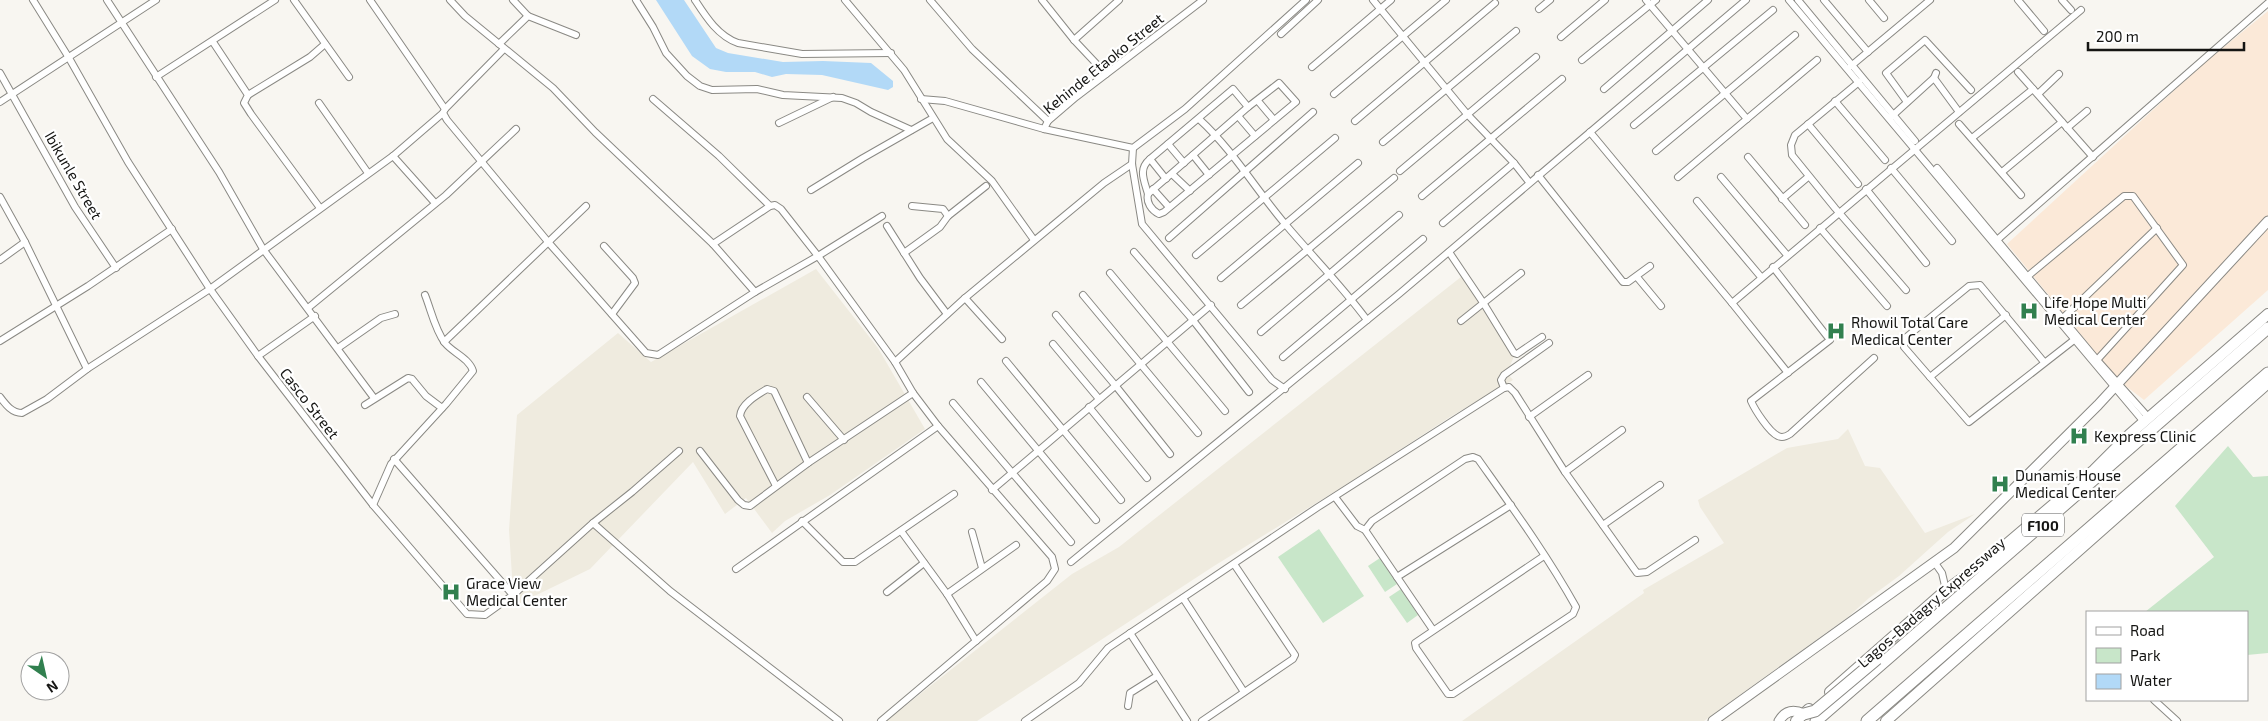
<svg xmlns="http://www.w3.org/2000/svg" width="2268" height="721" font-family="'Exo 2',sans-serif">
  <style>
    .commercial { fill: #fbe9d8 }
    .built { fill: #efebdf }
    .green { fill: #c8e6c9 }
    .water { fill: #b2d9f7 }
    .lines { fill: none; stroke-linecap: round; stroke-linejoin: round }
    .street-casing { stroke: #8a8984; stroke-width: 8 }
    .secondary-casing { stroke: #8a8984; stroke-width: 11 }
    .primary-casing { stroke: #8a8984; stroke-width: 12 }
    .highway-casing { stroke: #8a8984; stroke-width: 13 }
    .street { stroke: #fff; stroke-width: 6 }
    .secondary { stroke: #fff; stroke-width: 9 }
    .primary { stroke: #fff; stroke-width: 10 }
    .highway { stroke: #fff; stroke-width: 11 }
    .highway-bridge-casing { stroke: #8a8984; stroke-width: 13; stroke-linecap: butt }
    .highway-bridge { stroke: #fff; stroke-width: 11 }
    .labels { text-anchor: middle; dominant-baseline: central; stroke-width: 4.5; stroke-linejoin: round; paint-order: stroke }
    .shield { fill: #fff; stroke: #5b5b5a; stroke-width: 1 }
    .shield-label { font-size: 14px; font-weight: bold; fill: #151513 }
    .street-label { font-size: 15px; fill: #151513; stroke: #fff }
    .poi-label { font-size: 15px; fill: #151513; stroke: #fff; text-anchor: start }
  </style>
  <rect width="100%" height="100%" fill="#f8f6f1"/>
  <!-- commercial -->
  <path class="commercial" d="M2268,11V290L2144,400L2118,380L2007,244L2203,64Z"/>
  <!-- built -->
  <g class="built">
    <path d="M816,269L878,348L925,429L830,495L785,521L772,533L746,498L725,514L693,462L590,569L514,606L509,530L517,415L618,333L651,362Z"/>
    <path d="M1466,273L1515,354L1507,373L1513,380L1450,417L1352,481L1214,566L977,721H886L1072,574L1119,547Z"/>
    <path d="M1848,429L1865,466L1880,468L1925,533L1975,514L1948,532L1899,576L1869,598L1848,617L1704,721H1462L1644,593L1643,590L1724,543L1700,507L1698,500L1787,448L1838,439Z"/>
  </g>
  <!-- green -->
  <g class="green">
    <path d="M2228,446L2253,477L2268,476V653L2247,655V612H2145L2214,557L2175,506Z"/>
    <path d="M1319,529L1364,596L1323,623L1278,557Z"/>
    <path d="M1380,558L1397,584L1385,592L1368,566Z"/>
    <path d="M1401,589L1418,615L1407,623L1389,597Z"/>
  </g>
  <!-- water -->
  <path class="water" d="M656,0H684L716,48L728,53L783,62L823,61L871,63L893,81V87L888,90L822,75L786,74L772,77L755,72H726L710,69L692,56Z"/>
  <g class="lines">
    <!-- street casing -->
    <g class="street-casing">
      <g id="street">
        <path d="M33,0L69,58L128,162L210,289L258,356L373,505L467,614L485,615L513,595L593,523L632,492L679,451"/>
        <path d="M107,0L219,172L263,249L374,398"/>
        <path d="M294,0L349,77"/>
        <path d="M370,0L445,109L443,113L447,120L549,243L646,353L658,355L755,292L818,256L895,362L913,393L938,426L1052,557L1055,569L1047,581L881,721"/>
        <path d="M450,0L465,16L553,88L595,132L713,244L755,292"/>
        <path d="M513,0L528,16"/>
        <path d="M636,0L653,27L666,53L687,76L700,86L712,90L757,89L783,95L842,98L856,103L871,112L911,130"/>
        <path d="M695,0C706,17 718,36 738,43L802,54L891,53"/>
        <path d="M845,0L904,70L947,139L992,181L1034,240"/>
        <path d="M930,0L972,49L1048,121"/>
        <path d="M1042,0L1074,40L1106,74"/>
        <path d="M1373,0L1467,114L1514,163L1529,182"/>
        <path d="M1646,0L1747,119"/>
        <path d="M1789,0L2144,422"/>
        <path d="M1798,0L1915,141"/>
        <path d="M1824,0L1868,52"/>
        <path d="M1869,0L1884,18"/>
        <path d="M2018,0L2044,31"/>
        <path d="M2062,0L2071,10"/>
        <path d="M1539,9L1550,0"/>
        <path d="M1281,34L1318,0"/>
        <path d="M1561,37L1605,0"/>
        <path d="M1074,40L1119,0"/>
        <path d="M213,42L248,95L244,103L251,114L320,208"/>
        <path d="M499,44L528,16L576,35"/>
        <path d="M1582,60L1656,0"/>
        <path d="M1851,66L1930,0"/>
        <path d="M1312,67L1391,0"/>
        <path d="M2018,72L2093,157"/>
        <path d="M0,73L75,207L116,268"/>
        <path d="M156,77L275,0"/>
        <path d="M1934,78L1959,112"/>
        <path d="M1859,82L1795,135L1791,145L1792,155L1835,208L1906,290"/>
        <path d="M1279,83L1296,102L1164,212L1159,214C1151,210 1146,202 1148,194L1248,107Z"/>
        <path d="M1604,89L1708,0"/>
        <path d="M1334,94L1446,0"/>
        <path d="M2038,94L2059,74"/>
        <path d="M248,95L310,57L325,44"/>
        <path d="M653,99L719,156L770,206"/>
        <path d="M921,99L945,101L1044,129L1133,148L1185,109L1306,0"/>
        <path d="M1258,101L1274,120"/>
        <path d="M1835,101L1885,160"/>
        <path d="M0,102L156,0"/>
        <path d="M1907,102L1886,73L1925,40L1971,90"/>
        <path d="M319,103L368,173"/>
        <path d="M445,109L504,49"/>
        <path d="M1238,116L1255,136"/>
        <path d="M1891,117L1934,78L1936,73"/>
        <path d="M1199,119C1233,150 1256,190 1286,225C1313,257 1342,286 1367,320"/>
        <path d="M1355,121L1495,3"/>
        <path d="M779,123L833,97"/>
        <path d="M1808,124L1858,184"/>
        <path d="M1959,124L2021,195"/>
        <path d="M1634,125L1773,10"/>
        <path d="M2067,128L2087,111"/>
        <path d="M1044,129L1048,121L1076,97L1203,0"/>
        <path d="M1590,132L1732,303L1788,373"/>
        <path d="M1972,138L2033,89"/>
        <path d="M1383,142L1516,31"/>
        <path d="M1168,144L1184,163"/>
        <path d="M1133,148L1132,164L1142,224L1272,380L1285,389"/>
        <path d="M1656,151L1795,35"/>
        <path d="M1193,155L1209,175"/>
        <path d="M393,156L435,203"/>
        <path d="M1748,157L1805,225"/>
        <path d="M1150,159L1166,179"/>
        <path d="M1891,168L1952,241"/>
        <path d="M1937,168L2097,360L2149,418"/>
        <path d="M1400,171L1536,57"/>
        <path d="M2002,172L2062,122"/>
        <path d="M1172,174L1190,191"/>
        <path d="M1538,175L1623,282H1628L1650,266"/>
        <path d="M1678,177L1817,60"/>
        <path d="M1721,177L1787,255"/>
        <path d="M1153,189L1169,207"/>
        <path d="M1866,189L1926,263"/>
        <path d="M811,190L863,158L933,118"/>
        <path d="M1148,194C1144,180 1138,169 1150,159L1233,89L1248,107"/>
        <path d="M1422,196L1562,79"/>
        <path d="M0,197L25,242L87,369"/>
        <path d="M1782,199L1808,177"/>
        <path d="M1697,201L1761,277"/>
        <path d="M948,216L986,186"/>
        <path d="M1443,223L1514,163"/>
        <path d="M887,226L920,278L947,314"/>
        <path d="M1820,228L1887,306"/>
        <path d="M1169,238L1313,112"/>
        <path d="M1997,240L2268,3"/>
        <path d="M713,244L770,206L775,205L781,209L818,256L882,216"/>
        <path d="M604,246L633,278L635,283L612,314"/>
        <path d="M1134,252L1192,319L1249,392"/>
        <path d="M1449,252L1484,304L1514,353L1517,354L1542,337"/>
        <path d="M904,253L940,227L948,216L943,209L912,206"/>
        <path d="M1196,255L1335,138"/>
        <path d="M0,260L25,242"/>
        <path d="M1773,267L1830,340L1751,401C1755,410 1769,432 1778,436C1782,438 1787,436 1790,434L1874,358"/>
        <path d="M1110,273L1225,411"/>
        <path d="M2028,276L2124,196H2133L2183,265L2097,360"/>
        <path d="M1637,277L1661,306"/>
        <path d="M1221,278L1358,163"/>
        <path d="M1083,295L1198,433"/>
        <path d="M965,298L1002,339"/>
        <path d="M1732,303L2081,10"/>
        <path d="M1241,305L1394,178"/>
        <path d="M308,308L446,195L516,129"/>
        <path d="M1056,315L1115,385L1170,454"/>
        <path d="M2063,318L2157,228"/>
        <path d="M1461,321L1521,273"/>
        <path d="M1261,332L1399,215"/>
        <path d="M0,341L88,286L172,229"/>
        <path d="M444,342L586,206"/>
        <path d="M1053,344L1099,399"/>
        <path d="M338,348L381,318L395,314"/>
        <path d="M258,356L315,316"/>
        <path d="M1283,357L1423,239"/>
        <path d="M1006,361L1121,500"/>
        <path d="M895,362L965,298L1104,183L1132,164"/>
        <path d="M2044,362L1980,285L1969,286L1904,339V347L1969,422L2074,340"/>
        <path d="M1930,377L2006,315"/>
        <path d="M981,382L1096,520"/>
        <path d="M1504,388L1501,380L1504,375L1549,343"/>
        <path d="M0,397C6,405 12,413 22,413L47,399L87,369L210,289L393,156L443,113"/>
        <path d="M807,397L844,440"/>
        <path d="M953,403L1071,542"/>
        <path d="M365,405L408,378L412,379L426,396L442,408"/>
        <path d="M1089,407L1147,478"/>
        <path d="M1529,417L1588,375"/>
        <path d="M700,451L738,500L744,505L750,506L808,463L913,393"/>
        <path d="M394,459L513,595"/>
        <path d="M1565,472L1622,430"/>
        <path d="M776,486L740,416C741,404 757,395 767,389L774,391L808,463"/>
        <path d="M992,490L1211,305"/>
        <path d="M1335,497L1357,526L1365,530L1433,630"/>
        <path d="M373,505L391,464L446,404L473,371C469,358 453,353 445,343C435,330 431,310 425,295"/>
        <path d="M802,521L843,562H855L954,494"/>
        <path d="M593,523L670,591L839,721"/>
        <path d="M1603,525L1660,485"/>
        <path d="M1365,530L1372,521L1465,459L1473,457L1478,459C1512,507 1547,555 1576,607L1573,614L1453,694H1448L1416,648L1415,643L1544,556"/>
        <path d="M901,531L947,594L976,641"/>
        <path d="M972,532L982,568"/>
        <path d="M1071,562L1399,294L1746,0"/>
        <path d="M1935,563L1942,573L1946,590"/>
        <path d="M736,569L938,426"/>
        <path d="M1397,577L1511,505"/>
        <path d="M887,592L924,563"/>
        <path d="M947,594L1016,545"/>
        <path d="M1183,598L1244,692"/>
        <path d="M1130,633L1187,721"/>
        <path d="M2154,700L2177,721"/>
        <path d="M1128,706L1130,693L1157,676"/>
        <path d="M1025,721L1079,683L1108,648L1318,507L1504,388L1509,387L1515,393L1565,472L1637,573L1647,572L1695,540"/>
        <path d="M1202,721L1293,659L1295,655L1234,564"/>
      </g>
    </g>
    <!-- secondary casing -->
    <g class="secondary-casing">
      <g id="secondary">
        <path d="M1713,721L1954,548L2098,405L2268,221"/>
        <path d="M1779,721C1785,711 1793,709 1804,714"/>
      </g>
    </g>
    <!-- primary casing -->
    <g class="primary-casing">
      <g id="primary">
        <path d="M1830,692L1946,590L1989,559L2094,470L2130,434L2268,314"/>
        <path d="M1796,721L1809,709"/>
        <path d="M1886,721L2268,383"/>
      </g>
    </g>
    <!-- highway casing -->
    <g class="highway-casing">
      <g id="highway">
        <path d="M1816,721L2268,328"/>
        <path d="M1867,721L2268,373"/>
      </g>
    </g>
    <!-- street -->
    <use href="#street" class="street"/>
    <!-- secondary -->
    <use href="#secondary" class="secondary"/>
    <!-- primary -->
    <use href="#primary" class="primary"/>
    <!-- highway -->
    <use href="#highway" class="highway"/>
    <!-- highway-bridge casing -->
    <g class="highway-bridge-casing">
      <path id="highway-bridge" d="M1804,714L1815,711L1877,659"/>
    </g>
    <!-- highway-bridge -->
    <use href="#highway-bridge" class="highway-bridge"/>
  </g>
  <!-- icons -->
  <defs>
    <g id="hospital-bare" transform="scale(1.5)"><path d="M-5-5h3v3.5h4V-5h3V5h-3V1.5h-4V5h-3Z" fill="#31804f" stroke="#fff" stroke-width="2.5" paint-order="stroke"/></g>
  </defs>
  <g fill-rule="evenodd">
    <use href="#hospital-bare" x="2029" y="311"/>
    <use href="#hospital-bare" x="1836" y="331"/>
    <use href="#hospital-bare" x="2079" y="436"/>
    <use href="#hospital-bare" x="2000" y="484"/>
    <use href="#hospital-bare" x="451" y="592"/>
  </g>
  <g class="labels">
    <!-- shield labels -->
    <rect class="shield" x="2022" y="513.5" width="42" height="23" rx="4"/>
    <g class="shield-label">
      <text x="2043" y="525">F100</text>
    </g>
    <!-- street labels -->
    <g class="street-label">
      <text transform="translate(1103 63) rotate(-39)">Kehinde Etaoko Street</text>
      <text transform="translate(74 175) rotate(60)">Ibikunle Street</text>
      <text transform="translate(310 403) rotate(52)">Casco Street</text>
      <text transform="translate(1931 602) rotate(-41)">Lagos-Badagry Expressway</text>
    </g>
    <!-- poi labels -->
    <g class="poi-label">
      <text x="2044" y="302">Life Hope Multi<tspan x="2044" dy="17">Medical Center</tspan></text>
      <text x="1851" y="322">Rhowil Total Care<tspan x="1851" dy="17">Medical Center</tspan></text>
      <text x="2094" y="436">Kexpress Clinic</text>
      <text x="2015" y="475">Dunamis House<tspan x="2015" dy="17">Medical Center</tspan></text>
      <text x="466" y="583">Grace View<tspan x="466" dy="17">Medical Center</tspan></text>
    </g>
  </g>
  <!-- legend -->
  <rect x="2086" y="611" width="162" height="90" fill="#ffffff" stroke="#a1a1a1"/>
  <rect x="2096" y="627" width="25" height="8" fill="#ffffff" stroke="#a1a1a1"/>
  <text x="2130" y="636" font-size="15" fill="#151513">Road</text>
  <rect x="2096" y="648" width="25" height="15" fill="#c8e6c9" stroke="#a1a1a1"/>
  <text x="2130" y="661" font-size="15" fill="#151513">Park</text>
  <rect x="2096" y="674" width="25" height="15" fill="#b2d9f7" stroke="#a1a1a1"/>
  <text x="2130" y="686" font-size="15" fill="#151513">Water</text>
  <!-- north arrow -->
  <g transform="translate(45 676) rotate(146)"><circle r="24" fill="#ffffff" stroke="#a1a1a1"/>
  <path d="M0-4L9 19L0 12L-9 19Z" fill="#31804f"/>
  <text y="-8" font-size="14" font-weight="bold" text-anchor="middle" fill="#151513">N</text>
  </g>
  <!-- scale -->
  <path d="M2088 42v8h156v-8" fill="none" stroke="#151513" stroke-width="2.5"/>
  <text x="2096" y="42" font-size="15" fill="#151513" stroke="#ffffff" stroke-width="4" paint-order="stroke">200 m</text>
</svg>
